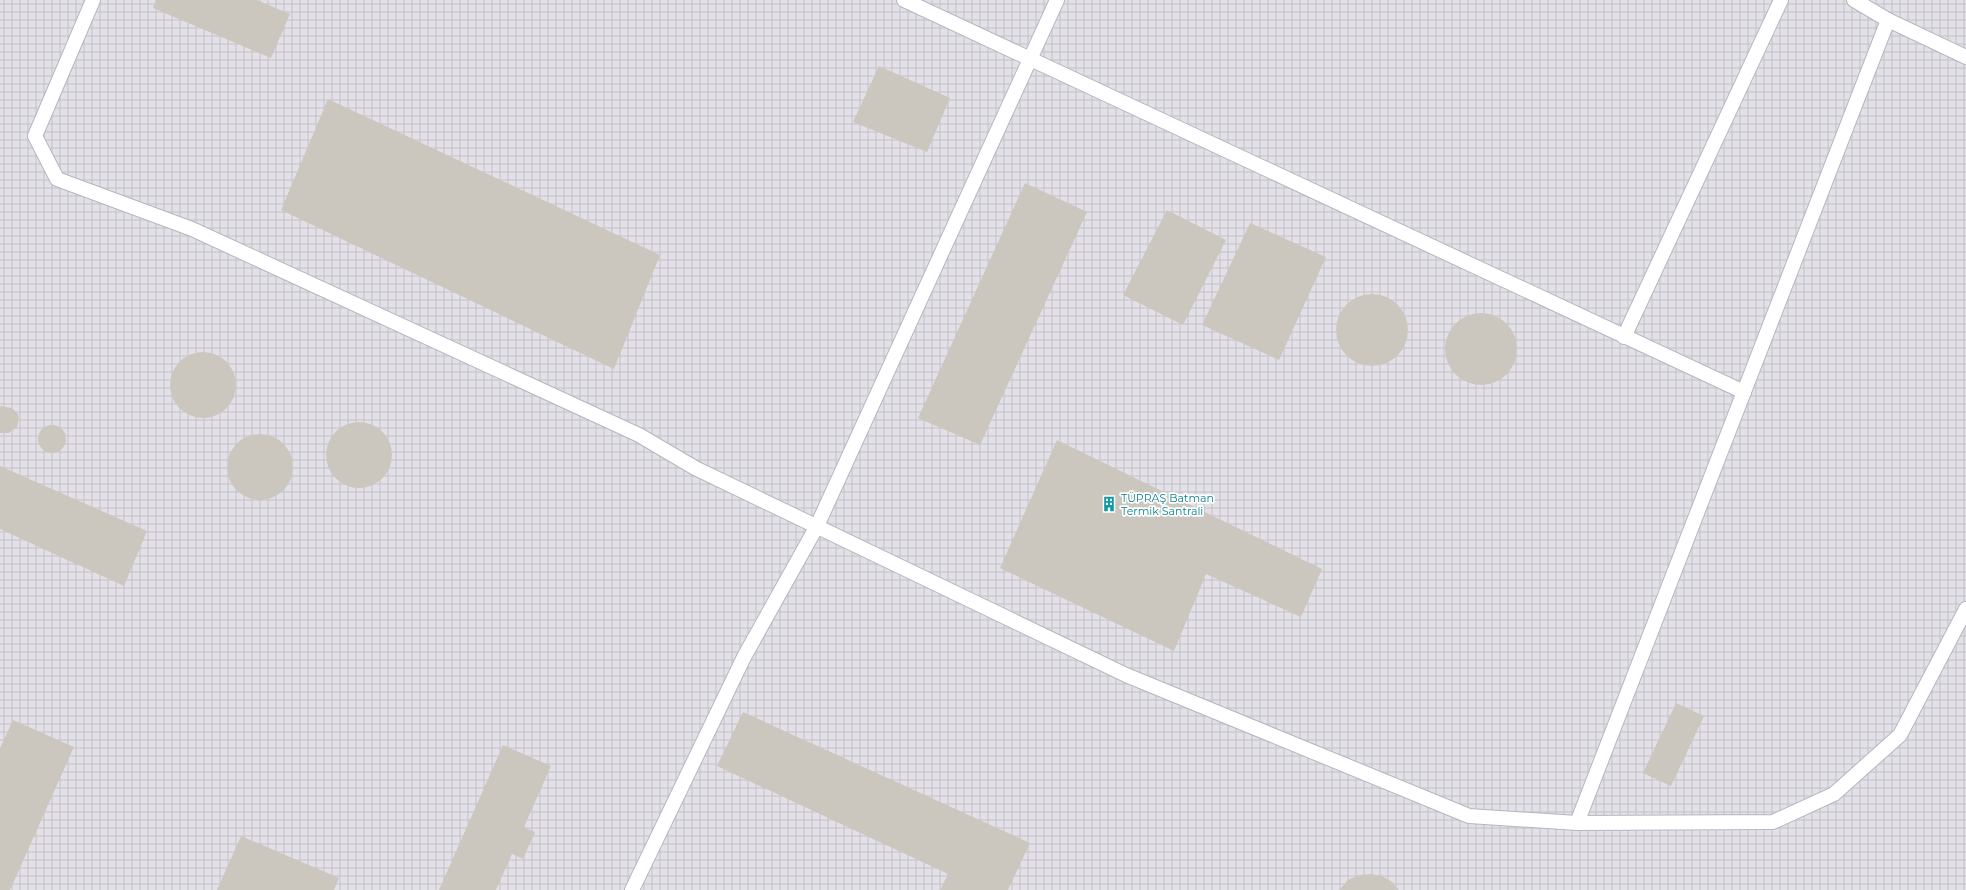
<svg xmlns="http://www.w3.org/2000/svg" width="1966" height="890" font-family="Montserrat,sans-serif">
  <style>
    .industrial { fill: url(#industrial-grid) }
    .building { fill: #cbc7bf }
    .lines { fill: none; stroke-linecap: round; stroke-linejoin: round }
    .service-casing { stroke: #b4b7c1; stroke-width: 16 }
    .service { stroke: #fff; stroke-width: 14 }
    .labels { text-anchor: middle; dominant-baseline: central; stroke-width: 3.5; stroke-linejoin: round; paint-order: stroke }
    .culture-label { font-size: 11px; fill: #0d838f; stroke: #fff; text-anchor: start }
  </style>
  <defs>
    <pattern id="industrial-grid" width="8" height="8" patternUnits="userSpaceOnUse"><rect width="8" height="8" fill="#e3e1e8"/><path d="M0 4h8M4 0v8" fill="none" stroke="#c3c1c7"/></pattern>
  </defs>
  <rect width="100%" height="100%" fill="#efe9e1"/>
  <!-- industrial -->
  <rect class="industrial" x="0" y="0" width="1966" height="890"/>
  <!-- building -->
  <g class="building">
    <path d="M156,0H257L290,14L271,58L153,8Z"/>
    <path d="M879,66L950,98L927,152L853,122Z"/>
    <path d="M328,99L660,255L614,369L281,210Z"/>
    <path d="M1025,183L1087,212L980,445L918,418Z"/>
    <path d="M1167,210L1226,240L1183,325L1123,295Z"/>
    <path d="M1250,223L1326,257L1279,360L1202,325Z"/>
    <circle cx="1372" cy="330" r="36"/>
    <circle cx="1481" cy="349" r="36"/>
    <circle cx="203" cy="385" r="33"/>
    <path d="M0,406L12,408L18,414L19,418L17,427L9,433H0Z"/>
    <circle cx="359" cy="455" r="33"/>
    <circle cx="52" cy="439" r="14"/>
    <circle cx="260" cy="467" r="33"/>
    <path d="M1057,440L1322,569L1301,617L1206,574L1174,651L1000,568Z"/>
    <path d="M0,466L147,531L124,586L0,529Z"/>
    <path d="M1676,703L1704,716L1671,786L1643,773Z"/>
    <path d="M743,712L1030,843L1008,890H940L948,874L717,766Z"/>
    <path d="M13,720L74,747L10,890H0V748Z"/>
    <path d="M503,745L551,766L524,827L535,832L523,859L512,854L496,890H439Z"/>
    <path d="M241,836L339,878L334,890H217Z"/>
    <path d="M1371,874L1382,876L1392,882L1399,890H1339L1348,880L1359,875Z"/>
  </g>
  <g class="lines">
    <!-- service casing -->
    <g class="service-casing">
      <g id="service">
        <path d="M93,0L35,136L57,179L192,229L639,435L695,468L1126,675L1469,816L1577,823L1773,822L1834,794L1900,735L1966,609"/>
        <path d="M904,0L1744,392"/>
        <path d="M1854,0L1888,20L1966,57"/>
        <path d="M1624,337L1781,0"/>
        <path d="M1577,823L1888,20"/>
        <path d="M632,890L744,657L817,526L1057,0"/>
      </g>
    </g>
    <!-- service -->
    <use href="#service" class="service"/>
  </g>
  <!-- icons -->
  <defs>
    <g id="building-bare" transform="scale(1.2)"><path d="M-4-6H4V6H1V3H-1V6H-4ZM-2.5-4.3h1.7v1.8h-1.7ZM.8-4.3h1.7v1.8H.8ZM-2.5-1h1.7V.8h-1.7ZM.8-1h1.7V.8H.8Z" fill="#0f9aa8" stroke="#fff" stroke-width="2.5" paint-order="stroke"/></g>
  </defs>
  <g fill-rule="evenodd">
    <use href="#building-bare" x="1109" y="504"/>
  </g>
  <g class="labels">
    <!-- culture labels -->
    <g class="culture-label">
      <text x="1121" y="498">TÜPRAŞ Batman<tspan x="1121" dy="13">Termik Santrali</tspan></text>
    </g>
  </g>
</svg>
